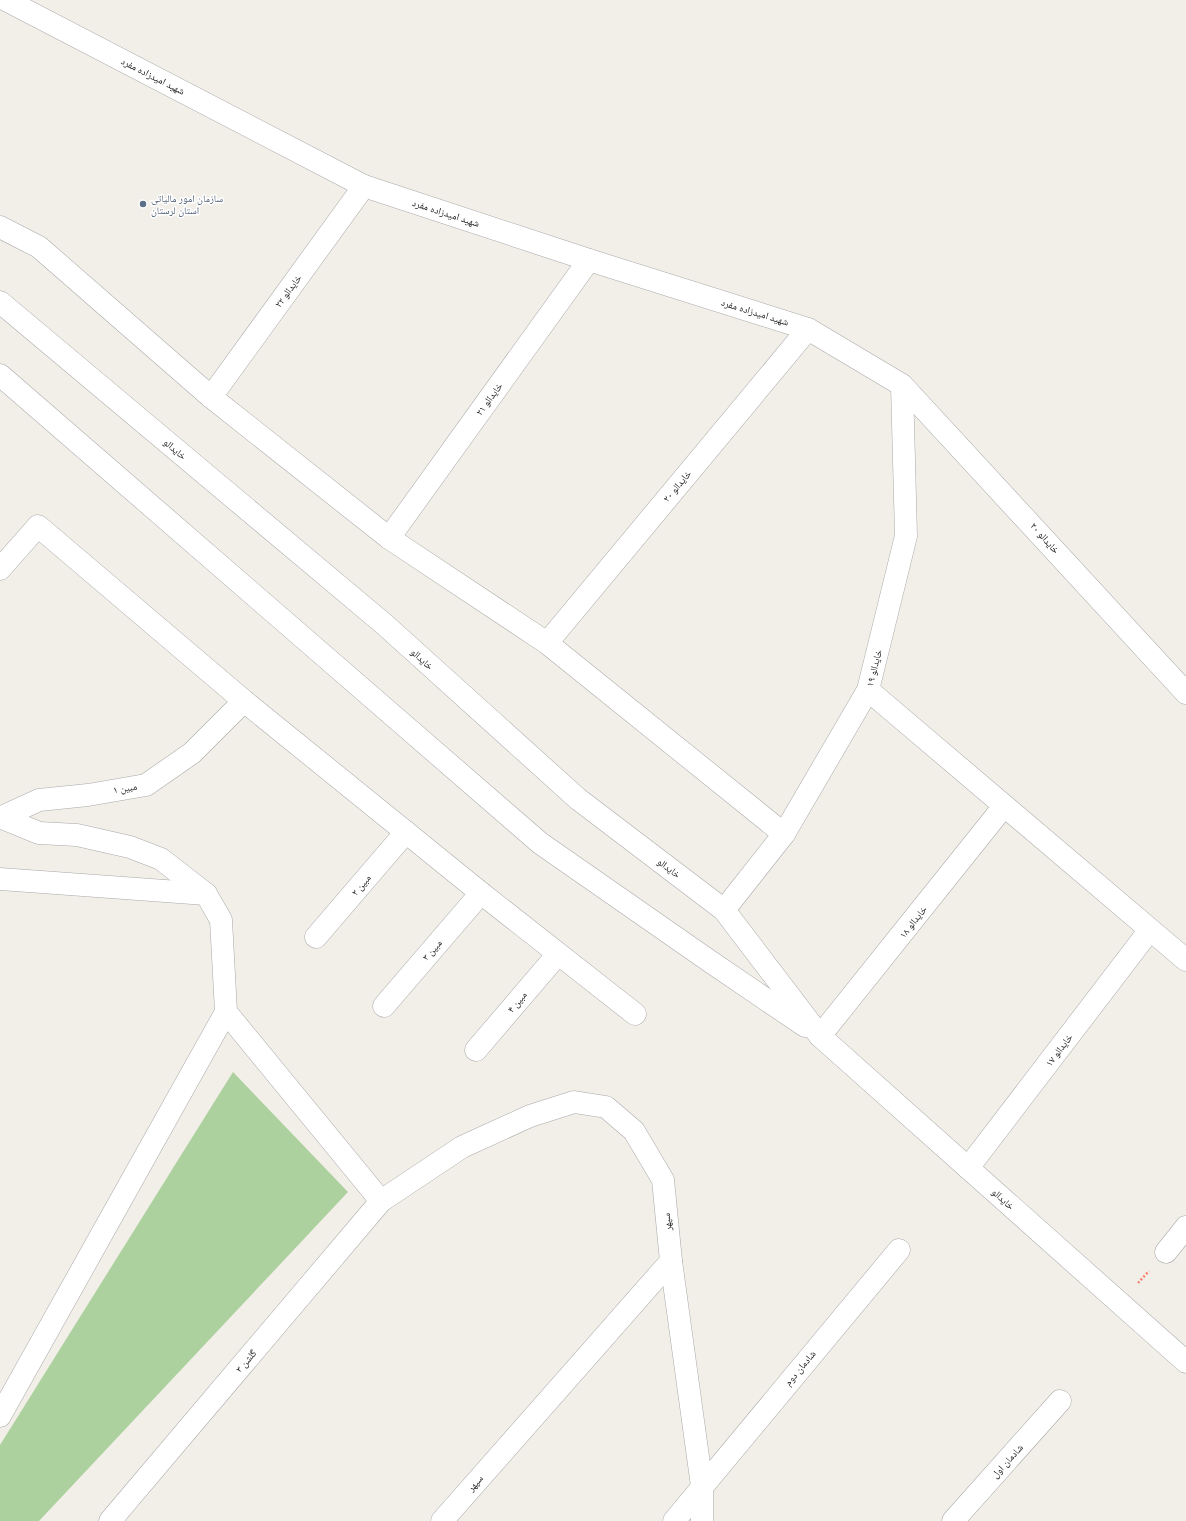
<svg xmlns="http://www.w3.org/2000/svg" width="1186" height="1521" font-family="Figtree,'Noto Naskh Arabic',sans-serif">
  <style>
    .forest { fill: #add19e }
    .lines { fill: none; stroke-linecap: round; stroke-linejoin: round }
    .minor-casing { stroke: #a9a9a9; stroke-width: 23 }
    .tertiary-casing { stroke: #a9a9a9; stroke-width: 23 }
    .path { stroke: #fa8072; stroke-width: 2.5; stroke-dasharray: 2 2; stroke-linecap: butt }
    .minor { stroke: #fff; stroke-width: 22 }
    .tertiary { stroke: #fff; stroke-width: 22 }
    .service-dot { fill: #5c6f8a; stroke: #fff; stroke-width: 1.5 }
    .labels { text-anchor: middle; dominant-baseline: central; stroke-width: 3; stroke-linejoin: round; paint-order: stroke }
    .street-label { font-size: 10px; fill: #222; stroke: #fff }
    .service-label { font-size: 10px; fill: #4e5e75; stroke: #fff; text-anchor: start }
  </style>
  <rect width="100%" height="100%" fill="#f2efe9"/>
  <!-- forest -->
  <path class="forest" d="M233,1072L348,1192L39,1521H0V1445Z"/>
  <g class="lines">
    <!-- minor casing -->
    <g class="minor-casing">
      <g id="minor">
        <path d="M6,0L364,186L589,260L808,329L902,385L1186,693"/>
        <path d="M0,227L39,247L211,397L389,538L547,643L784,834"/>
        <path d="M211,397L364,186"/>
        <path d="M389,538L589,260"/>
        <path d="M0,569L38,526L244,701L481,893L635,1014"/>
        <path d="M547,643L808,329"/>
        <path d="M868,690L1186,960"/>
        <path d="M1004,806L820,1036L1186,1362"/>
        <path d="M0,817L39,833L77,835L130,847L161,859L206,894"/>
        <path d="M2,817L39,800L88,795L146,785L192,753L244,701"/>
        <path d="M0,879L206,894L221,920L226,1012L0,1416"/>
        <path d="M724,910L784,834L868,690L906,536L902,385"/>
        <path d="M316,937L406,832"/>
        <path d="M384,1006L481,893"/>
        <path d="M226,1012L381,1201"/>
        <path d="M476,1050L558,954"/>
        <path d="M968,1168L1149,931"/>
        <path d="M1166,1252L1186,1227"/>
        <path d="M671,1261L702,1486V1521"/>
        <path d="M110,1521L381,1201L462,1147L530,1116L574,1102L606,1107L634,1131L663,1180L671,1261L442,1521"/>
        <path d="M674,1521L899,1250"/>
        <path d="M953,1521L1060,1401"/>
      </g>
    </g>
    <!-- tertiary casing -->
    <g class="tertiary-casing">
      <g id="tertiary">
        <path d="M0,302L384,624L578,799L724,910L820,1036"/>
        <path d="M0,375L540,843L708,960L805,1026"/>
      </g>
    </g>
    <!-- path -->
    <path class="path" d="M1138,1283L1149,1271"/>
    <!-- minor -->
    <use href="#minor" class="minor"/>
    <!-- tertiary -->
    <use href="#tertiary" class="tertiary"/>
  </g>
  <!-- markers -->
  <circle class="service-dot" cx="143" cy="204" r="4"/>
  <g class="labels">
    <!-- street labels -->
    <g class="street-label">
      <text transform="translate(153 76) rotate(27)">شهید امیدزاده مفرد</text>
      <text transform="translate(446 213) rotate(18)">شهید امیدزاده مفرد</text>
      <text transform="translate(288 291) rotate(-54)">خایدالو ۲۲</text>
      <text transform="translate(755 312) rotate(17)">شهید امیدزاده مفرد</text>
      <text transform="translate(489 399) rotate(-54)">خایدالو ۲۱</text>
      <text transform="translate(175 449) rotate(40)">خایدالو</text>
      <text transform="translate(677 486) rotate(-50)">خایدالو ۲۰</text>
      <text transform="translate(1045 538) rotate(48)">خایدالو ۲۰</text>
      <text transform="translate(422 659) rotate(42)">خایدالو</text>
      <text transform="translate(874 668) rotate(-76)">خایدالو ۱۹</text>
      <text transform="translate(125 788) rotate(-10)">مبین ۱</text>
      <text transform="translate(669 868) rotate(37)">خایدالو</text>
      <text transform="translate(361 885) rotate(-50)">مبین ۲</text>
      <text transform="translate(913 922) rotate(-52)">خایدالو ۱۸</text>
      <text transform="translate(432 950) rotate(-49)">مبین ۳</text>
      <text transform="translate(517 1002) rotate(-50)">مبین ۴</text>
      <text transform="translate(1059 1050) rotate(-53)">خایدالو ۱۷</text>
      <text transform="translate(1003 1199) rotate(42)">خایدالو</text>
      <text transform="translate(667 1222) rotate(-96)">سپهر</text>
      <text transform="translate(246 1361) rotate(-50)">گلشن ۳</text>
      <text transform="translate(800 1368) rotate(-50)">شادمان دوم</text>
      <text transform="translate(1007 1461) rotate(-48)">شادمان اول</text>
      <text transform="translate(475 1483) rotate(-49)">سپهر</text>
    </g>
    <!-- service labels -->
    <g class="service-label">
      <text x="151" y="198">سازمان امور مالیاتی<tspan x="151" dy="12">استان لرستان</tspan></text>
    </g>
  </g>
</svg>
